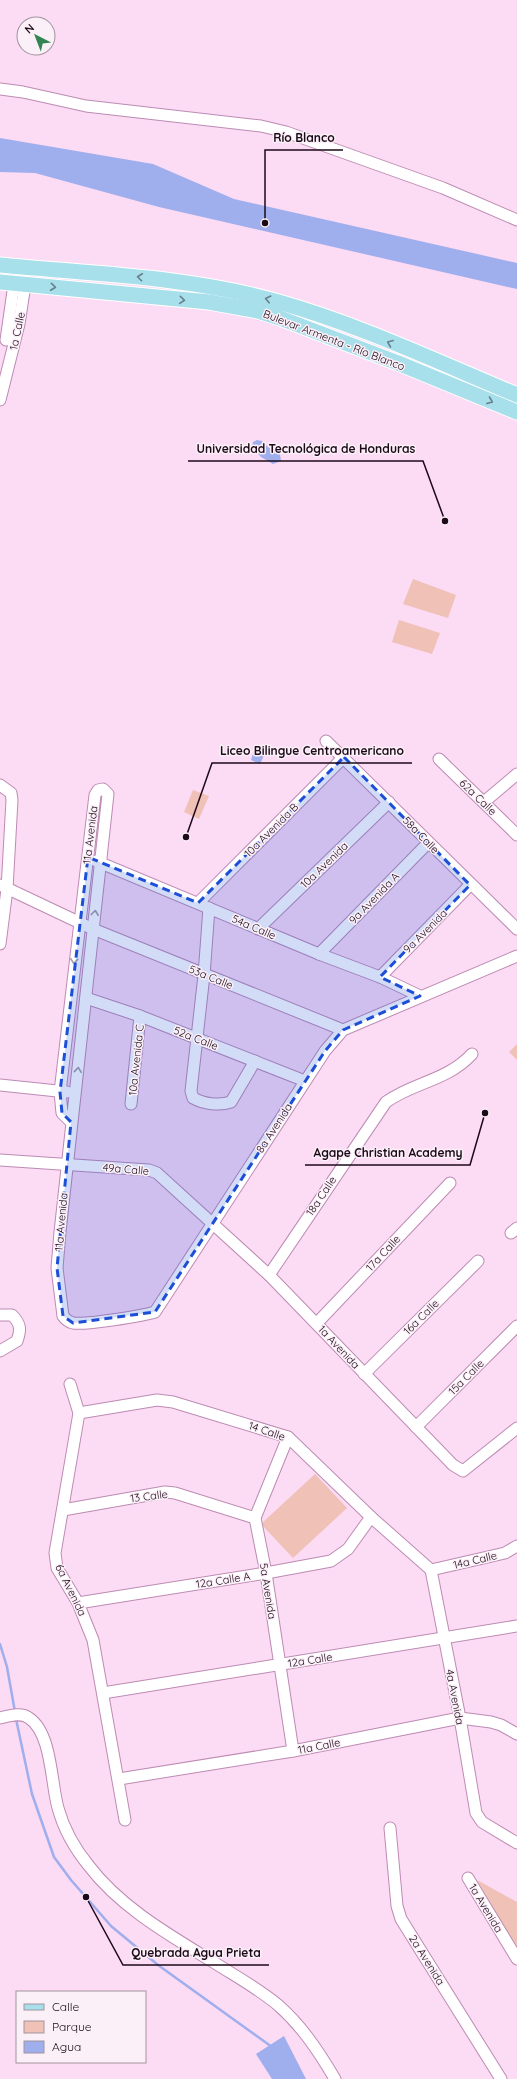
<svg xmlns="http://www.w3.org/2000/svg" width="517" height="2079" font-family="Quicksand,sans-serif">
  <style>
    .green { fill: #f0c1b6 }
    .water { fill: #9faeed }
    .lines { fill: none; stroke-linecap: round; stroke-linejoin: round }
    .stream { stroke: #9faeed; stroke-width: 2.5 }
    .minor-casing { stroke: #bd8bb3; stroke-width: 13 }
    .major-casing { stroke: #fff; stroke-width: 17 }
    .minor { stroke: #fff; stroke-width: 11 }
    .major { stroke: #a7dfeb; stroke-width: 15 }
    .oneway { stroke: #697f8c }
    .oneway2 { stroke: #a59da3 }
    .marked { fill: #1d4ed8; fill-opacity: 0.2; stroke: #1d4ed8; stroke-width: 3; stroke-dasharray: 8 5; stroke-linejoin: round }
    .labels { text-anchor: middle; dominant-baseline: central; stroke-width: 3; stroke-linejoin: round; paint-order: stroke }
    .street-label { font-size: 11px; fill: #1d0a19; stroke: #fbf0f8 }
    .leader { fill: none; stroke: #1d0a19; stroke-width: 1.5 }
    .callout-dot { fill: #1d0a19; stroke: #fbf0f8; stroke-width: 1.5 }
    .callout-label { font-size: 12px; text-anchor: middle; font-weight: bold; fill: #1d0a19; stroke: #fbf0f8; stroke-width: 3; stroke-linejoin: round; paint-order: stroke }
  </style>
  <rect width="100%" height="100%" fill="#fcdbf4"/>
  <!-- green -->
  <g class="green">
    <path d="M413,579L456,595L448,618L403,604Z"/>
    <path d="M399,620L440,633L432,654L392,642Z"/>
    <path d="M193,790L209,796L199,819L184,812Z"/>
    <path d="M517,1044V1060L509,1052Z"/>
    <path d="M315,1474L347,1508L293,1558L261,1524Z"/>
    <path d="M477,1880L517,1902V1948Z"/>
  </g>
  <!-- water -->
  <g class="water">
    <path d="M0,138L153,164L234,199L517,263V289L159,207L35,173L0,172Z"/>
    <path d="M257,440L262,441L269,448H279L281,461L273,464L261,457L252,447L253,442Z"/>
    <path d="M255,747L266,751L260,764L251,760Z"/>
    <path d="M284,2036L306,2079H272L256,2054Z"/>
  </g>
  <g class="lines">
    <!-- stream -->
    <g class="stream">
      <path d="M0,1644L7,1667L15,1712"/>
      <path d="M16,1719L32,1794L54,1857L71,1880L111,1926L158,1965L272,2047"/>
    </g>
    <!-- minor casing -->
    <g class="minor-casing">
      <g id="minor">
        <path d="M0,89L23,92L86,106L261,126L286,132L443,188L517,220"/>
        <path d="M6,340L14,284"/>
        <path d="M0,400L19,324L25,285"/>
        <path d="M326,741L517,929"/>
        <path d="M439,759L517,835"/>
        <path d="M0,785L11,793L12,800L7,889L0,944"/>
        <path d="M484,802L517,774"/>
        <path d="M96,861L319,954L380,977L420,996"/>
        <path d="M0,885L93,929L343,1030"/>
        <path d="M198,903L344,757"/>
        <path d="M209,908L204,975L191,1091L193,1098C204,1104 219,1106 231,1102L255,1061"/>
        <path d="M258,929L389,802"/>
        <path d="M319,954L428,843"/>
        <path d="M380,977L470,885"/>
        <path d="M86,998L140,1016L305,1081"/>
        <path d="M0,1085L67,1092"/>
        <path d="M131,1104L140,1016"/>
        <path d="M71,1122L62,1113L60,1092L95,795L98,790L103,789L108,794L60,1232L57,1268L63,1316C66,1320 68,1322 73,1323C86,1325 142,1316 155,1312L325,1051L343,1030L517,956"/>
        <path d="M0,1160L149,1170L157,1173L269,1275L453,1465L463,1471L517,1428"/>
        <path d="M511,1233L517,1228"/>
        <path d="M269,1275L386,1102C414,1082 447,1081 472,1054"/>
        <path d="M0,1315H12C21,1324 21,1330 17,1341L0,1351"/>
        <path d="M317,1323L450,1183"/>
        <path d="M364,1374L478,1261"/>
        <path d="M70,1384L79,1413L55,1553L57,1568L78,1603L93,1640L125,1820"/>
        <path d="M79,1413L157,1400L173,1402L288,1437L371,1517L431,1570"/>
        <path d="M416,1427L517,1326"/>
        <path d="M288,1437L255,1518L266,1573L293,1751"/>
        <path d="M63,1510L165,1492L175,1493L255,1518"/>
        <path d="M431,1570L460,1718L476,1813L482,1822L517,1843"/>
        <path d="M431,1570L505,1553L517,1546"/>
        <path d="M78,1603L266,1573L331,1561L348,1549L371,1517"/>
        <path d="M103,1693L517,1626"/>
        <path d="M0,1718C9,1716 21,1712 29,1718C52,1733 51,1784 58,1808C64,1830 75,1849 89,1866C121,1908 171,1936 215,1963C237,1977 259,1989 278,2005C302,2026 319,2052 335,2079"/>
        <path d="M119,1779L293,1751L460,1718L491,1722L501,1725L517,1734"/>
        <path d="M390,1828L397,1906L401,1919L501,2079"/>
        <path d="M468,1878L517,1959"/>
      </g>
    </g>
    <!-- major casing -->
    <g class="major-casing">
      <g id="major">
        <path d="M0,265C92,274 185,276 275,301C358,324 438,362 517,395"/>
        <path d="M0,282L209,302L258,311L280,318L398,363L517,412"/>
      </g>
    </g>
    <!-- minor -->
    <use href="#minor" class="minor"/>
    <!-- major -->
    <use href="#major" class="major"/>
  </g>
  <!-- one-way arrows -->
  <defs><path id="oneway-chevron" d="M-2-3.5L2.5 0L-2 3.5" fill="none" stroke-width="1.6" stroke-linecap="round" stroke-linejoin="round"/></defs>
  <g class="oneway">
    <use href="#oneway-chevron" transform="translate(140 277) rotate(-173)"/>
    <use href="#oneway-chevron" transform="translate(53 287) rotate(6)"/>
    <use href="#oneway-chevron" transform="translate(268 299) rotate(-167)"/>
    <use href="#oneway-chevron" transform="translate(182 300) rotate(5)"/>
    <use href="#oneway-chevron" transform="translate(390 343) rotate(-158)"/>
    <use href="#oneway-chevron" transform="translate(490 401) rotate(22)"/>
  </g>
  <g class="oneway2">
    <use href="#oneway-chevron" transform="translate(95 913) rotate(-83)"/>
    <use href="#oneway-chevron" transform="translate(74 961) rotate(96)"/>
    <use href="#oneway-chevron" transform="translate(78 1070) rotate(-84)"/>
  </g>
  <!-- marked area -->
  <path class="marked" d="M344,757L470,885L380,977L420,996L343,1030L325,1051L155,1312L73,1323L63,1316L57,1268L71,1122L62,1113L60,1092L88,857L198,903Z"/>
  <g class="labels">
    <!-- street labels -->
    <g class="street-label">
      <text transform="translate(17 331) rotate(-78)">1a Calle</text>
      <text transform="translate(334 340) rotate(21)">Bulevar Armenta - Río Blanco</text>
      <text transform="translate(478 797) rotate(44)">62a Calle</text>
      <text transform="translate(271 830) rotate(-45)">10a Avenida B</text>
      <text transform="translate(90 835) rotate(-83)">11a Avenida</text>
      <text transform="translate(421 835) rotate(46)">58a Calle</text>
      <text transform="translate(324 865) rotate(-44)">10a Avenida</text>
      <text transform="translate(374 898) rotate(-46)">9a Avenida A</text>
      <text transform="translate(254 927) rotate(23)">54a Calle</text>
      <text transform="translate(425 931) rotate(-45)">9a Avenida</text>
      <text transform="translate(211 977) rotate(22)">53a Calle</text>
      <text transform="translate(196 1038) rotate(21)">52a Calle</text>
      <text transform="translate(136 1060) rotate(-84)">10a Avenida C</text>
      <text transform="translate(274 1128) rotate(-57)">8a Avenida</text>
      <text transform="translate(126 1169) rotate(5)">49a Calle</text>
      <text transform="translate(321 1196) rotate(-56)">18a Calle</text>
      <text transform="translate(61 1222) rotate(-85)">11a Avenida</text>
      <text transform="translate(383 1253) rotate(-47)">17a Calle</text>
      <text transform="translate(421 1317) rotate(-45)">16a Calle</text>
      <text transform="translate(339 1347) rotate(47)">1a Avenida</text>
      <text transform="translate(466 1377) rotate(-45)">15a Calle</text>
      <text transform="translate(267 1431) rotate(19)">14 Calle</text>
      <text transform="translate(149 1496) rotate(-7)">13 Calle</text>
      <text transform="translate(475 1560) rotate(-13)">14a Calle</text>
      <text transform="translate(223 1580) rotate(-9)">12a Calle A</text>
      <text transform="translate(71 1590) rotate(64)">6a Avenida</text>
      <text transform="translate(268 1591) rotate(81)">5a Avenida</text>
      <text transform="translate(310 1660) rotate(-9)">12a Calle</text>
      <text transform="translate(455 1697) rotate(79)">4a Avenida</text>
      <text transform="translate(319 1746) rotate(-11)">11a Calle</text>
      <text transform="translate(486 1908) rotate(59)">1a Avenida</text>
      <text transform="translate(427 1960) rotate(58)">2a Avenida</text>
    </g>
  </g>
  <!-- callouts -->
  <path class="leader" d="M265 223L265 150H343M445 521L423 461H188M186 837L212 763H412M485 1113L470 1165H305M86 1897L123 1965H269"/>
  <g class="callout-dot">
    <circle cx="265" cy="223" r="4"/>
    <circle cx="445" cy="521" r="4"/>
    <circle cx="186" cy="837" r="4"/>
    <circle cx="485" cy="1113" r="4"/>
    <circle cx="86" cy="1897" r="4"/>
  </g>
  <g class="callout-label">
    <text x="304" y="142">Río Blanco</text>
    <text x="306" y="453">Universidad Tecnológica de Honduras</text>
    <text x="312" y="755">Liceo Bilingue Centroamericano</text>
    <text x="388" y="1157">Agape Christian Academy</text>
    <text x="196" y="1957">Quebrada Agua Prieta</text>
  </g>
  <!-- legend -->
  <rect x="16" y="1991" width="130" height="72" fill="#fbf0f8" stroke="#a2949f"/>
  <rect x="24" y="2004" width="20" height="6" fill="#a7dfeb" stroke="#a2949f"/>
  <text x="52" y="2011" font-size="12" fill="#1d0a19">Calle</text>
  <rect x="24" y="2021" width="20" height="12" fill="#f0c1b6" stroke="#a2949f"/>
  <text x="52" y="2031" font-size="12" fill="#1d0a19">Parque</text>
  <rect x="24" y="2041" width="20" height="12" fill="#9faeed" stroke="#a2949f"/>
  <text x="52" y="2051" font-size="12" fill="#1d0a19">Agua</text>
  <!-- north arrow -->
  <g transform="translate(36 36) rotate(318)"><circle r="19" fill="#fbf0f8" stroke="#a2949f"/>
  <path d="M0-3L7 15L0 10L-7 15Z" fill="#348353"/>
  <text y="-6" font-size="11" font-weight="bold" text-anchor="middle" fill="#1d0a19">N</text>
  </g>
</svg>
